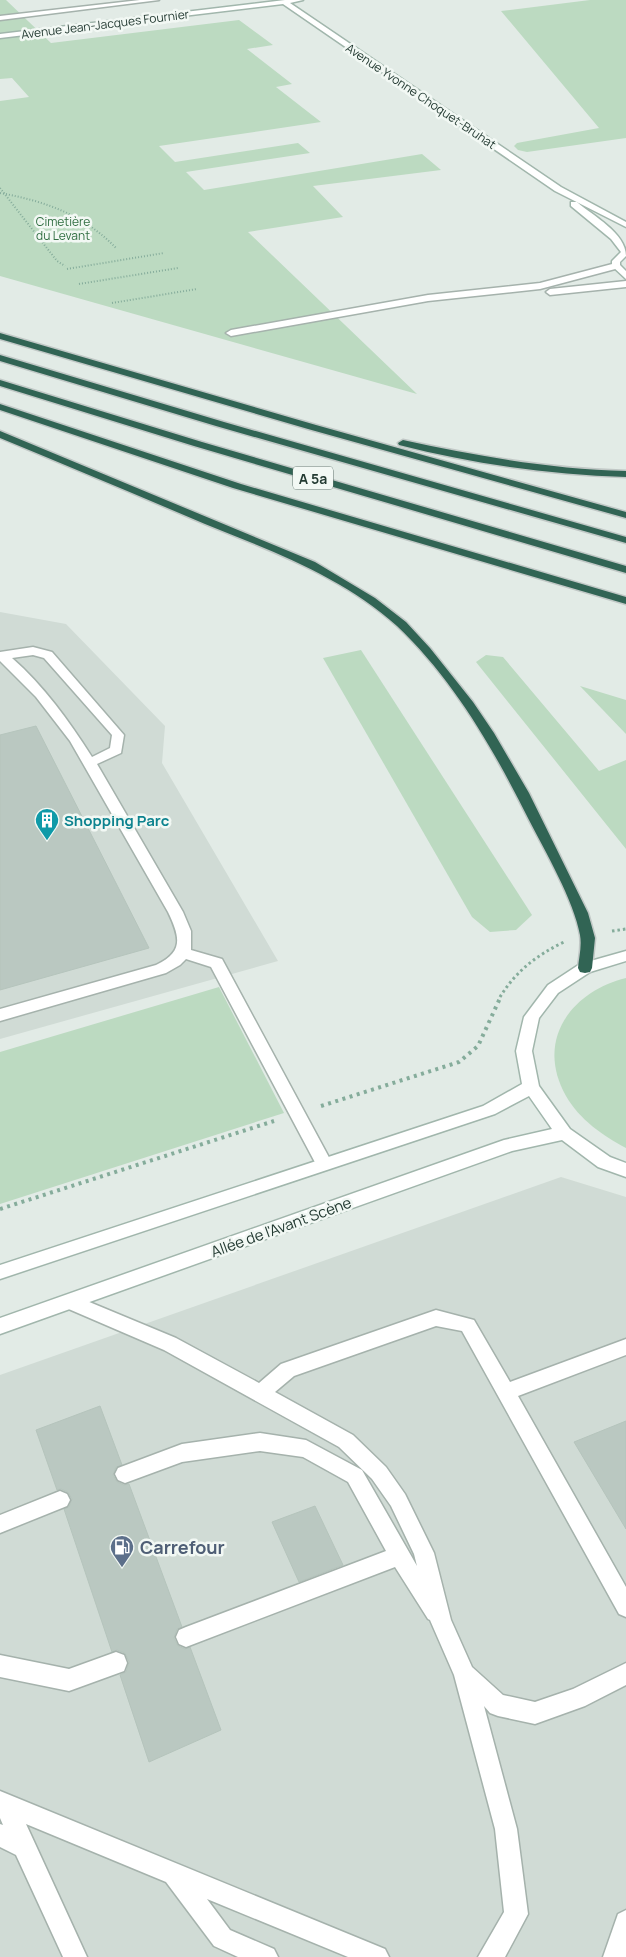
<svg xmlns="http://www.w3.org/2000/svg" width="626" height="1957" font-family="Manrope,sans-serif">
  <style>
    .built { fill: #d0dbd5 }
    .green { fill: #bcdac1 }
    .building { fill: #bac8c1; stroke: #b5c4bc }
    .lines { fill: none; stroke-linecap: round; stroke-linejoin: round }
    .lane-casing { stroke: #a5b2ac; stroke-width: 3 }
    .street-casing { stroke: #a5b2ac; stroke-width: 3 }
    .secondary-casing { stroke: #a1b6ac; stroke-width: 3 }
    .highway-casing { stroke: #c1c8c6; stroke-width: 3 }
    .path-far2 { stroke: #85ac9b; stroke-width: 2; stroke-dasharray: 1 2; stroke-linecap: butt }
    .path-far1 { stroke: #85ac9b; stroke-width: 3; stroke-dasharray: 2.5 3; stroke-linecap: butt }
    .path { stroke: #85ac9b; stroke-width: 4; stroke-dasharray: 3 4.5; stroke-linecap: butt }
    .lane { fill: #fff; fill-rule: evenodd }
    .street { fill: #fff; fill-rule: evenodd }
    .secondary { fill: #fff; fill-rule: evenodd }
    .highway { fill: #316454; fill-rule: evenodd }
    .labels { text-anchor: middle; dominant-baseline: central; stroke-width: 5; stroke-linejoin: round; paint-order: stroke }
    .far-street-label { font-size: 12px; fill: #233a32; stroke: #f2f8f4 }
    .far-park-label { font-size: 12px; fill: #316e42; stroke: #f2f8f4 }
    .shield { fill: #f2f8f4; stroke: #61736c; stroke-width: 1 }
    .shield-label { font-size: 14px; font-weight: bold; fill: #233a32 }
    .culture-label { font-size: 15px; font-weight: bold; fill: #0d838f; stroke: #f2f8f4; text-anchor: start }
    .street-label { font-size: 15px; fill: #233a32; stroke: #f2f8f4 }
    .near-service-label { font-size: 18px; font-weight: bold; fill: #4e5e75; stroke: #f2f8f4; text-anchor: start }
  </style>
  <rect width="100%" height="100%" fill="#e2ebe6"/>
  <!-- built -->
  <g class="built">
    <path d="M0,612L66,624L165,726L162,763L278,961L0,1039Z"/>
    <path d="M561,1177L626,1197V1957H0V1375Z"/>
  </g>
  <!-- green -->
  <g class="green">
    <path d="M0,0H6L51,43L239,20L273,45L247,49L292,84L276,87L321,122L159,146L175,162L298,143L310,153L186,172L204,190L422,154L441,170L313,186L343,217L248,232L417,394L0,276V101L29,97L12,78L0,79Z"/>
    <path d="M590,0H626V138L527,152L518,150L514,146L517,143L599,128L501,11Z"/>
    <path d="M361,650L532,915L516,930L490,932L472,917L323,658Z"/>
    <path d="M486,655L503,657L599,771L626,760V849L476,662Z"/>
    <path d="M580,686L626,700V734Z"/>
    <path d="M626,978V1148C603,1136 579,1119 566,1096C535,1041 570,992 626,978Z"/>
    <path d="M219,987L284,1113L0,1204V1052Z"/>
  </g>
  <!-- building -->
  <g class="building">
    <path d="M36,726L149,948L0,990V735Z"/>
    <path d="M100,1406L122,1465L116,1467L113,1475L117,1482L124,1485L129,1484L182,1627L177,1629L174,1638L178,1646L185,1649L190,1647L221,1730L149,1762L120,1675L126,1672L129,1662L125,1653L117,1650L112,1652L64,1509L69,1507L72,1499L68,1492L61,1489L57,1490L36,1430Z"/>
    <path d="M626,1421V1529L574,1442Z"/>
    <path d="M315,1506L343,1565L299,1582L272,1522Z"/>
  </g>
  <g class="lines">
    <!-- lane casing -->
    <g class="lane-casing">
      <g id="lane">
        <path d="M140,0H159L0,20V16Z"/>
        <path d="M33,647L52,652L124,735L121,753L97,764L183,912L191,931V950L222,959L332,1163L330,1168L324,1170L318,1168L211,967L186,959L180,965L166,973L0,1021V1009L156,965C184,952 180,937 168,912L70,741L36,697L0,661V652ZM33,655L44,658L112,735L110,748L92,757C69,721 44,686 12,658Z"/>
        <path d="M70,1294L176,1338L259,1383L281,1364L436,1310L474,1320L510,1382L626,1339V1355L518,1396L626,1587V1617L619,1614L462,1331L436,1326L294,1376L275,1392L353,1435L386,1467L405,1494L434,1553L451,1620L472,1667L503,1695L535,1702L573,1689L626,1663V1685L585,1706L535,1724L498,1716L490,1713L484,1706L517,1829L528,1914L505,1957H478L504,1912L495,1829L454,1675L430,1620L428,1619L395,1567L186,1647L179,1644L176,1637L179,1630L186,1627L386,1551L348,1482L303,1457L260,1451L182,1462L125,1483L118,1480L115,1474L118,1468L182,1444L260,1433L306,1440L362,1470L417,1566L414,1554L391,1506L372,1479L339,1447L164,1350L64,1307L61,1302L64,1297Z"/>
        <path d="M60,1491L67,1494L70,1500L67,1506L0,1533V1515Z"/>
        <path d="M116,1652L124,1655L127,1663L124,1671L69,1691L0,1677V1655L69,1669Z"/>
        <path d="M0,1791L385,1949L389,1957H348L207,1899L230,1930L274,1949L278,1957H238L214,1946L166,1882L26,1824L87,1957H63L16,1855L0,1847V1824L3,1825L0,1818Z"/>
        <path d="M626,1910V1957H603L618,1914Z"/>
      </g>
    </g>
    <!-- street casing -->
    <g class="street-casing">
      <g id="street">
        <path d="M616,263L619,264V268L540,289L428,301L231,336L226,333L231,330L428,295L540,283Z"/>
        <path d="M626,281V287L550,295L546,292L550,289Z"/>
      </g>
    </g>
    <!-- secondary casing -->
    <g class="secondary-casing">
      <g id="secondary">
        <path d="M285,0H303L290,3L561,187L626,222V227L555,191L283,4L0,38V34Z"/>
        <path d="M571,202H577C593,216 626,233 626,256L620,262V265L626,271V279L612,266V261L621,252L611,239L571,206Z"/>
        <path d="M626,951V961L590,972L558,993L539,1018L532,1051L539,1086L570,1129L610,1157L626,1163V1177L598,1167L562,1140L512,1151L0,1334V1318L504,1140L552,1129L529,1096L495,1114L0,1279V1265L483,1106L522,1084L516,1051L524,1017L548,985L580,964Z"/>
      </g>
    </g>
    <!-- highway casing -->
    <g class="highway-casing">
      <g id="highway">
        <path d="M0,333L316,425L626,512V518L308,429L0,339Z"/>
        <path d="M0,355L224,422L626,537V543L216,426L0,361Z"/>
        <path d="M0,380L202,442L626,566V573L194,446L0,386Z"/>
        <path d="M0,404L241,484L626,597V604L233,488L0,410Z"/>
        <path d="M0,431L315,562L375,598L406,622L430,648L473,702L494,733L529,793L588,913L595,938L592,968L590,972L585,973L580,972L578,968C579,957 582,946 580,935C574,901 545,851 529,820C494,750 454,680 397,626C343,577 272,551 205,524C137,495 68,466 0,438Z"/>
        <path d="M403,440C477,456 550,469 626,471V477C549,475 474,464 399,445L398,443Z"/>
      </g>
    </g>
    <!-- path-far2 -->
    <g class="path-far2">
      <path d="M0,188L57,261L65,266"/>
      <path d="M0,193C45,201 84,215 116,248"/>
      <path d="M67,269L164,253"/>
      <path d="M79,284L178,268"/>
      <path d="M112,303L197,289"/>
    </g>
    <!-- path-far1 -->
    <g class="path-far1">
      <path d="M612,931L626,929"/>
      <path d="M500,997C516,971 537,955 564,942"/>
    </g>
    <!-- path -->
    <g class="path">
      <path d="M321,1106L459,1062L478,1046L501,996"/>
      <path d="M0,1209L274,1121"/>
    </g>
    <!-- lane -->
    <use href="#lane" class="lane"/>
    <!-- street -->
    <use href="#street" class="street"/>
    <!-- secondary -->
    <use href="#secondary" class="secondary"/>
    <!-- highway -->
    <use href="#highway" class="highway"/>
  </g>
  <!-- icons -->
  <defs>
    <g id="building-pin" transform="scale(1.25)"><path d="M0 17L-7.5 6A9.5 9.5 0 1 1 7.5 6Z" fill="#0f9aa8" stroke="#f2f8f4"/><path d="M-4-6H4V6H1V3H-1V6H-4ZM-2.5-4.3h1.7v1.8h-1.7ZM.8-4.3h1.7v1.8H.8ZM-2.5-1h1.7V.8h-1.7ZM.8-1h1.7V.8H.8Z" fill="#fff"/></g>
    <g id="fuel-pin" transform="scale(1.25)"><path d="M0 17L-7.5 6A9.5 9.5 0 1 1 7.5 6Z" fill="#5c6f8a" stroke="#f2f8f4"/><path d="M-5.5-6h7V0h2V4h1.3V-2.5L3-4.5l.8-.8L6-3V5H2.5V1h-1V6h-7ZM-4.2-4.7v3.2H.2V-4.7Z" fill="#fff"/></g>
  </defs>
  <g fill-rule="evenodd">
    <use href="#building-pin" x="47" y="820"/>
    <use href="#fuel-pin" x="122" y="1547"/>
  </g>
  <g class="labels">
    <!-- far-street labels -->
    <g class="far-street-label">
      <text transform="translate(105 24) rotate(-7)">Avenue Jean-Jacques Fournier</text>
      <text transform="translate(421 96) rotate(34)">Avenue Yvonne Choquet-Bruhat</text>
    </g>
    <!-- far-park labels -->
    <g class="far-park-label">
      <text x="63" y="221">Cimetière<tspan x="63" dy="14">du Levant</tspan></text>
    </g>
    <!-- shield labels -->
    <rect class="shield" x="293" y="466.5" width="40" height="23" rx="4"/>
    <g class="shield-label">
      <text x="313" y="478">A 5a</text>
    </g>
    <!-- culture labels -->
    <g class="culture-label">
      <text x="64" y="820">Shopping Parc</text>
    </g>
    <!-- street labels -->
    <g class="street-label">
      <text transform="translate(281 1227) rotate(-20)">Allée de l'Avant Scène</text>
    </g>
    <!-- near-service labels -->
    <g class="near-service-label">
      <text x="140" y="1547">Carrefour</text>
    </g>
  </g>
</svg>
